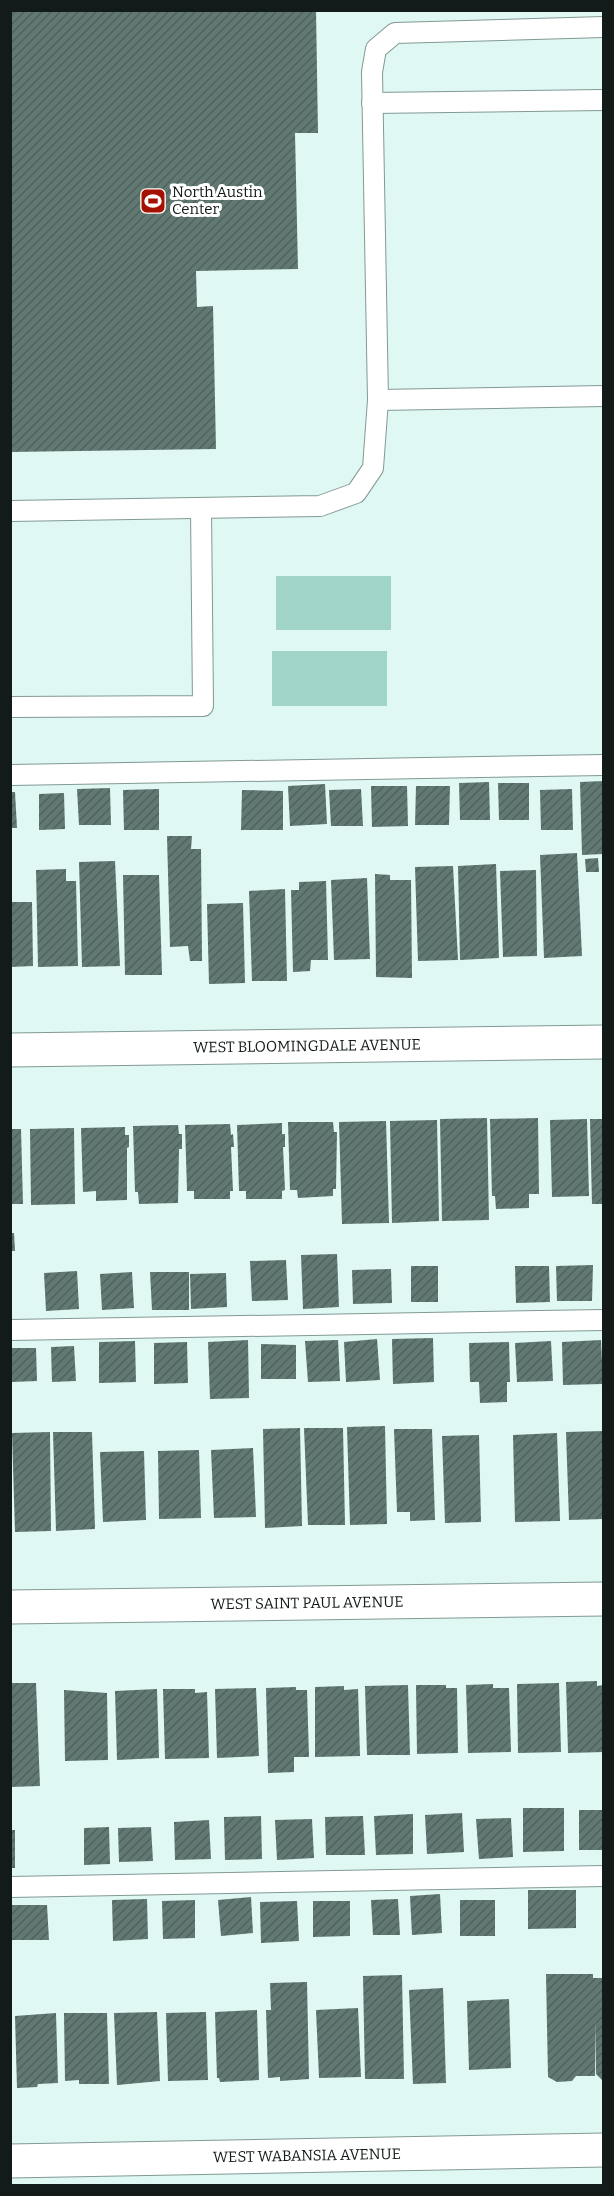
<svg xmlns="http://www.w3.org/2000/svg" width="614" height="2196" font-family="Bitter,serif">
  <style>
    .green { fill: #a1d4c9 }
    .building { fill: url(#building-hatch) }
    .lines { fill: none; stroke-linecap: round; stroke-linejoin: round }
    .lane-casing { stroke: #829994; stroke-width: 22 }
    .street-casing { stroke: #829994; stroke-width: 35 }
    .lane { stroke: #fff; stroke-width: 20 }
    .street { stroke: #fff; stroke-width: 33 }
    .labels { text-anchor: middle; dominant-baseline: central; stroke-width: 6; stroke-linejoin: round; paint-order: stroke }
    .poi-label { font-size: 15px; fill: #121b19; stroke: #fff; text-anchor: start }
    .street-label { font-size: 15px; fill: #121b19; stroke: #fff }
  </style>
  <defs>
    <pattern id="building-hatch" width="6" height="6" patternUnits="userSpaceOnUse" patternTransform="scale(1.5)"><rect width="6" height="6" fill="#617873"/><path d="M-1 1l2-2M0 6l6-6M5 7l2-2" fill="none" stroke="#4f625e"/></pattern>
  </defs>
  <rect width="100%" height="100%" fill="#dff8f3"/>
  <!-- green -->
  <g class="green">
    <rect x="276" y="576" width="115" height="54"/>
    <rect x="272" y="651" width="115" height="55"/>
  </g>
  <!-- building -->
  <g class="building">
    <path d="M10,10H316L318,133H295L298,269L196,271L197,307L213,306L216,449L10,452Z"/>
    <path d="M604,781L603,854L582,855L580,782Z"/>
    <path d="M489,782L490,820H460L459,783Z"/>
    <path d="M498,783H529V820H499Z"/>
    <path d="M325,784L327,824L290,826L288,786Z"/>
    <path d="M371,786H407L408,826L372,827Z"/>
    <path d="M416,786H450L449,825H415Z"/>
    <path d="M110,788L111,825H79L77,789Z"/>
    <path d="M159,789V830H124L123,790Z"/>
    <path d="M361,789L363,826H331L329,790Z"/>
    <path d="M572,789L573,830H541L540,790Z"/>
    <path d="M242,790L283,791V830H241Z"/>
    <path d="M10,792H15L17,828H10Z"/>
    <path d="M64,793L65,829L39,830V794Z"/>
    <path d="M167,836H192L191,849H201L202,961H190L188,946L170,947Z"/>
    <path d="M577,853L582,956L544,958L540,855Z"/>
    <path d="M598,858L599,872H586L585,859Z"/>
    <path d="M115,861L120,966L82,967L79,862Z"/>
    <path d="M496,864L499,958L460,960L458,866Z"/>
    <path d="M453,866L458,960L418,961L415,867Z"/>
    <path d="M66,869V881H76L78,966L38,967L36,870Z"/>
    <path d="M536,870L537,956L503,957L500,871Z"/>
    <path d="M375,874L390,875V880H411L412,978L376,977Z"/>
    <path d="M123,875H159L162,975H125Z"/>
    <path d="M367,878L370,959L334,960L331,880Z"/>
    <path d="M326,881L328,960H311L310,971L293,972L291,890H299V882Z"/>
    <path d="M285,889L287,981H252L249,891Z"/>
    <path d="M10,902H32L33,966L10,967Z"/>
    <path d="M243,903L245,983L209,984L207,904Z"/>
    <path d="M487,1118L489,1220L442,1221L440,1119Z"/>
    <path d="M538,1118L539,1194H529V1208L496,1209L495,1196H492L490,1119Z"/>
    <path d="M587,1119L589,1196L552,1197L550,1120Z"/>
    <path d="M590,1119H604V1204H592Z"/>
    <path d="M437,1120L439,1221L392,1223L390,1121Z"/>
    <path d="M386,1121L389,1223L342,1224L339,1122Z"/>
    <path d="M288,1122H333L334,1132H337L336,1189H333V1196L298,1198L297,1190H290Z"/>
    <path d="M282,1123V1134H285V1147H283L285,1190L282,1191V1199H246V1191H239L237,1125Z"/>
    <path d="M230,1124L231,1135L233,1134L234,1147H231L233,1191H230V1199H194V1191H187L185,1125Z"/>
    <path d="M178,1125L179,1134H182V1149H179L178,1203L139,1204L138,1192H135L133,1126Z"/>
    <path d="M125,1127V1135H129V1147L127,1148V1200L96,1201V1191L83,1192L81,1128Z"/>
    <path d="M74,1128L75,1204L31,1205L30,1129Z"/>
    <path d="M10,1129H21L23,1204H10Z"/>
    <path d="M10,1233H14L15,1251H10Z"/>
    <path d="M337,1254L339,1307L303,1309L301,1255Z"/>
    <path d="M286,1260L288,1300L252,1301L250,1261Z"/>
    <path d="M593,1265L592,1301H557L556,1266Z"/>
    <rect x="411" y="1266" width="27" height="36"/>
    <path d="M515,1266H549L550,1302L516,1303Z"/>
    <path d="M391,1269L392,1303L353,1304L352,1270Z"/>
    <path d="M77,1271L79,1309L46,1311L44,1273Z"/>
    <path d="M132,1272L134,1308L102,1310L100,1274Z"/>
    <path d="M150,1272H189V1310H152Z"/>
    <path d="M226,1273L227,1307L191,1309L190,1274Z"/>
    <path d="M433,1338L434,1382L393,1384L392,1339Z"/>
    <path d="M377,1339L380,1380L346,1382L344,1342Z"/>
    <path d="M248,1340L249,1398L210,1399L208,1342Z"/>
    <path d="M338,1340L340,1381L308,1382L305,1341Z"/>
    <path d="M601,1340L603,1384L563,1385L562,1342Z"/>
    <path d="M135,1341L136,1382L99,1383V1342Z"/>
    <path d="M551,1341L553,1381L517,1382L515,1343Z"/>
    <path d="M187,1342L188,1383L154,1384V1343Z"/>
    <path d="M509,1342L510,1382H507V1402L480,1403L479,1382H470L469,1343Z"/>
    <path d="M261,1344L296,1345V1379H261Z"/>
    <path d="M74,1346L76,1381L52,1382L51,1347Z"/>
    <path d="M11,1348H36L37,1381L12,1382Z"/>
    <path d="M385,1426L387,1524L350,1525L347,1427Z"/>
    <path d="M300,1428L302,1526L265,1528L263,1429Z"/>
    <path d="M304,1428H343L345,1525H308Z"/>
    <path d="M394,1429H432L435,1520L410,1521V1512H397Z"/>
    <path d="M604,1431V1519L569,1520L566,1432Z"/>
    <path d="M50,1432L51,1531L15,1532L12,1433Z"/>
    <path d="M53,1432H92L95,1529L56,1531Z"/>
    <path d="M557,1433L560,1521L515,1522L513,1435Z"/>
    <path d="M479,1435L481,1522L445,1523L442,1436Z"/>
    <path d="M253,1448L256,1517L214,1518L211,1450Z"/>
    <path d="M199,1450L201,1518L159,1519L158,1451Z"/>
    <path d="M144,1451L146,1520L103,1522L100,1452Z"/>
    <path d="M597,1681V1686L604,1685V1752L568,1753L566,1682Z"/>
    <path d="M10,1683H36L40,1786L10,1787Z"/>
    <path d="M559,1683L561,1752L518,1753L517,1684Z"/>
    <path d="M493,1684V1688H509L511,1752L468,1753L466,1685Z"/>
    <path d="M408,1685L410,1755H367L365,1686Z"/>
    <path d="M416,1685H446V1688H457L458,1753L417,1754Z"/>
    <path d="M344,1686V1690L358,1689L360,1756L315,1757V1687Z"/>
    <path d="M296,1687V1690H307L309,1757H294V1772L268,1773L266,1688Z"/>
    <path d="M256,1688L259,1756L217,1758L215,1689Z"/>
    <path d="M157,1689L159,1758L117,1760L115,1691Z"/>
    <path d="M163,1689H195V1693L207,1692L209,1758L165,1759Z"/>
    <path d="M64,1690L107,1693L108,1760L65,1761Z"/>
    <path d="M523,1808H564V1851L523,1852Z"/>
    <rect x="579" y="1810" width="25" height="40"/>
    <path d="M462,1813L464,1852L427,1854L425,1815Z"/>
    <path d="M413,1814V1854L376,1855L374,1816Z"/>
    <path d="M261,1816L262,1859L225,1860L224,1817Z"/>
    <path d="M363,1816L365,1855H326L325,1817Z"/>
    <path d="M511,1818L513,1857L479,1859L476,1819Z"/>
    <path d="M312,1819L314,1858L277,1860L275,1820Z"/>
    <path d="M209,1820L211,1859L175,1860L174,1822Z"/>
    <path d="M109,1827L110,1864L84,1865V1828Z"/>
    <path d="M151,1827L153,1861L119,1862L118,1828Z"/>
    <rect x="10" y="1830" width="5" height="38"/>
    <path d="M528,1890H576V1928L528,1929Z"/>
    <path d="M440,1894L442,1933L412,1935L410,1896Z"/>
    <path d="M251,1897L253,1933L221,1936L218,1900Z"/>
    <path d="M147,1899L148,1939L113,1941L112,1900Z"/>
    <path d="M398,1899L400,1935H373L371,1900Z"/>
    <path d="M195,1900V1938L163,1939L162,1901Z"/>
    <rect x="460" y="1900" width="35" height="36"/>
    <path d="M297,1901L299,1941L261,1943L260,1902Z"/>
    <path d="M313,1901H350V1936L313,1937Z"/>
    <path d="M10,1905H47L49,1940H12Z"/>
    <path d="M546,1974H593V1978H604V2082L596,2074L595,2020V2076H576L572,2081L557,2082L548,2077Z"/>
    <path d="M402,1975L404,2079H365L363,1976Z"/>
    <path d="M307,1982L309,2079L280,2081V2077L268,2078L266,2010H271L270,1983Z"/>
    <path d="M443,1988L446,2083L413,2084L409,1990Z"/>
    <path d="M509,1999L511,2068L469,2070L467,2001Z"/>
    <path d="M358,2008L361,2077L319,2078L316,2010Z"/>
    <path d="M257,2010L259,2080L220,2082L219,2078H217L215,2012Z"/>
    <path d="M157,2012L160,2081L117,2085L114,2013Z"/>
    <path d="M206,2012L208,2080L168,2081L166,2013Z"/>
    <path d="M56,2013L58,2083L38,2084L37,2087L17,2088L15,2016Z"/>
    <path d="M64,2013H107L109,2084H79V2080L65,2081Z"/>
  </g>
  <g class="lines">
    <!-- lane casing -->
    <g class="lane-casing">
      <g id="lane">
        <path d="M372,103L604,100"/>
        <path d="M378,400L604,396"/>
        <path d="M10,511L320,506L356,493L373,468L378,400L372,72L376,49L395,33L604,27"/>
        <path d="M10,707L203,706L201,509"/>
        <path d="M10,775L604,765"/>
        <path d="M10,1330L604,1320"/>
        <path d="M10,1887L604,1876"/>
      </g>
    </g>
    <!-- street casing -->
    <g class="street-casing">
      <g id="street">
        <path id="s1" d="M10,1050L604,1042"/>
        <path id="s2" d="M10,1607L604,1599"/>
        <path id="s3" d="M10,2161L604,2150"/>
      </g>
    </g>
    <!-- lane -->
    <use href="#lane" class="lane"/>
    <!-- street -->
    <use href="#street" class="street"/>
  </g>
  <!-- icons -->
  <defs>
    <g id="stadium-square" transform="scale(1.35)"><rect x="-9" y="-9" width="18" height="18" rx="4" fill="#a51101" stroke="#fff"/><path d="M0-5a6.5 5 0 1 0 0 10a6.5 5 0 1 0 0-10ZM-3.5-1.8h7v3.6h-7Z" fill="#fff"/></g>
  </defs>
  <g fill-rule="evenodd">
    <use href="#stadium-square" x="153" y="201"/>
  </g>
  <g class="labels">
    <!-- poi labels -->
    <g class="poi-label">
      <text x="172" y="192">North Austin<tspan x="172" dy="17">Center</tspan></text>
    </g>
    <!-- street labels -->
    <g class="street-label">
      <text stroke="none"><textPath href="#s1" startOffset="297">WEST BLOOMINGDALE AVENUE</textPath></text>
      <text stroke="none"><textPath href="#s2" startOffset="297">WEST SAINT PAUL AVENUE</textPath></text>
      <text stroke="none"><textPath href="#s3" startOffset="297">WEST WABANSIA AVENUE</textPath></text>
    </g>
  </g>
  <!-- border -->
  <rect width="614" height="2196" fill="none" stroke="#121b19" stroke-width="24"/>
</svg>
